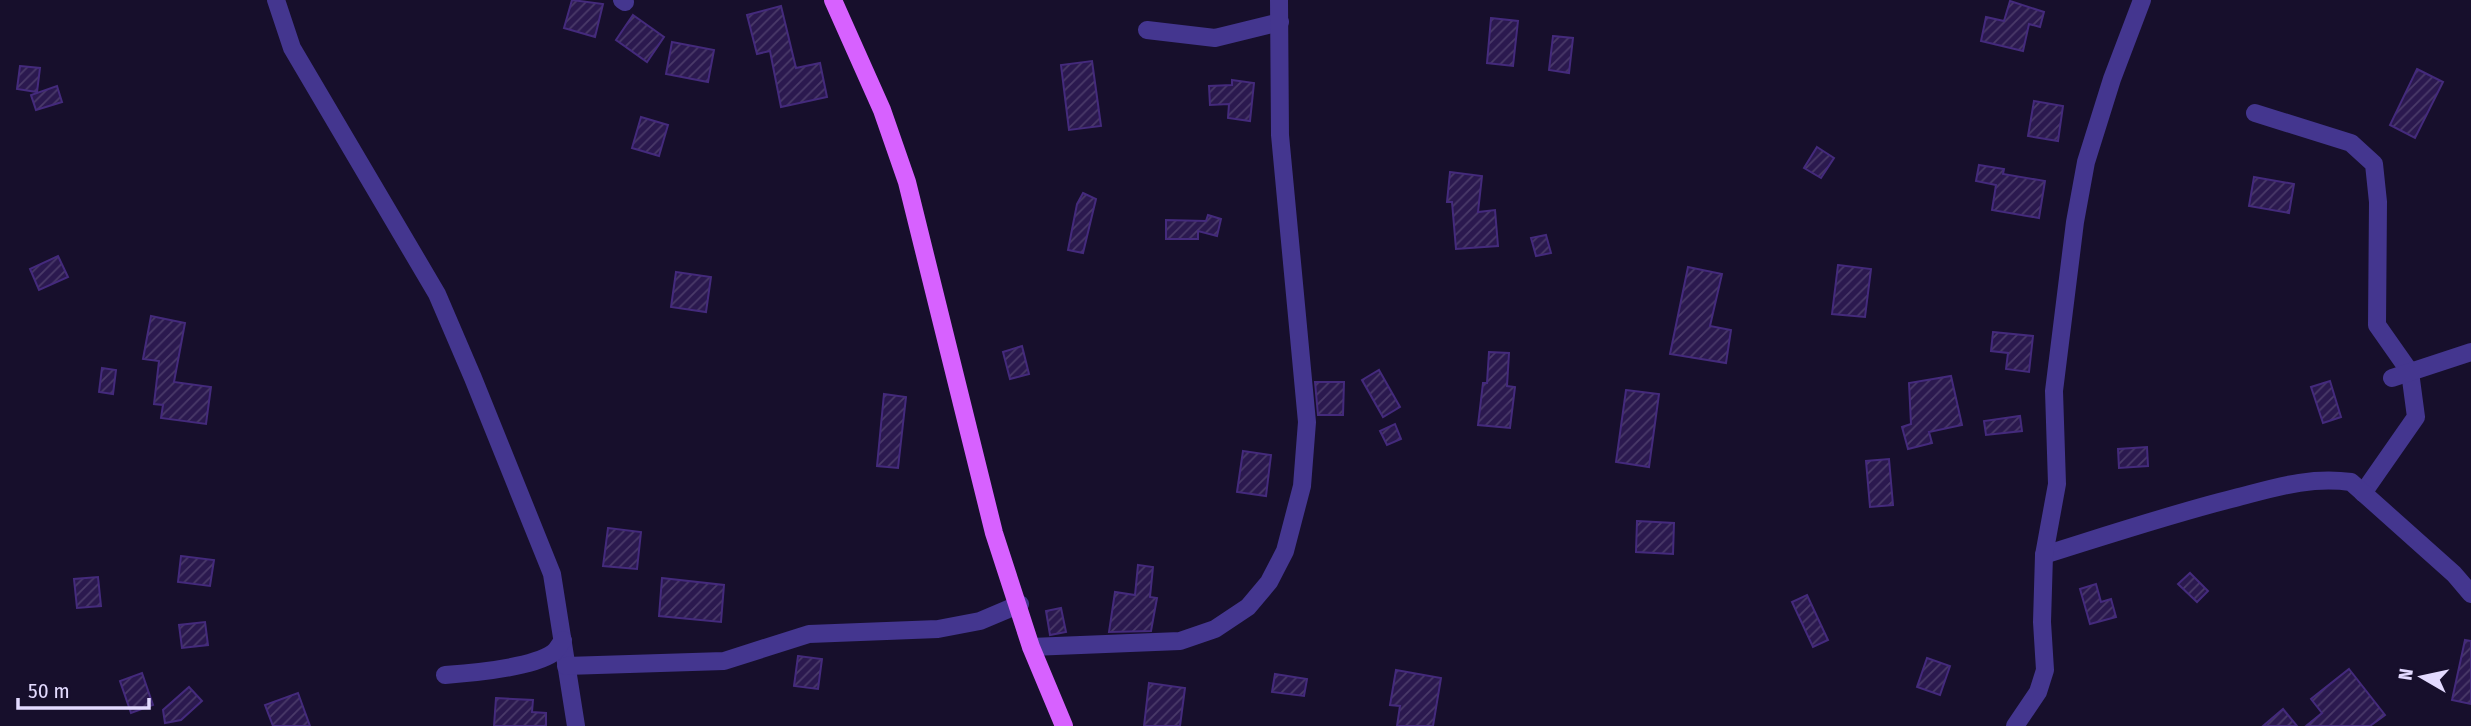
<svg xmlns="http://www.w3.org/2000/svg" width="2471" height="726" font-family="'Fira Sans Condensed',sans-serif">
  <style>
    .building { fill: url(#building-hatch); stroke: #442a7c; stroke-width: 2 }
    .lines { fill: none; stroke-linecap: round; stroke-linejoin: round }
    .minor { stroke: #44368f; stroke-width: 18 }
    .major { stroke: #d761ff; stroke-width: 18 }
  </style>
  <defs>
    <pattern id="building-hatch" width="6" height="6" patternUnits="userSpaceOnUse" patternTransform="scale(1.75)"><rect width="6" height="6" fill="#2b194f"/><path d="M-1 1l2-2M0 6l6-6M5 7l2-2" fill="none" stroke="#4a3a69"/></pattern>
  </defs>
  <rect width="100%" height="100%" fill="#170f2c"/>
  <!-- building -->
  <g class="building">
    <path d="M572,0L603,4L595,37L564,28Z"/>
    <path d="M2010,1L2044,12L2040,27L2029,24L2023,51L1981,41L1986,17L2004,21Z"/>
    <path d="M781,6L796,68L820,63L827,97L781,107L770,51L757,54L747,15Z"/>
    <path d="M633,15L664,37L647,62L616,40Z"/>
    <path d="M1491,18L1518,21L1513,66L1487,63Z"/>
    <path d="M1553,36L1573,38L1569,73L1549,70Z"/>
    <path d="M672,42L714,50L708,82L666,74Z"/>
    <path d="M1092,61L1101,126L1069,130L1061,65Z"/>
    <path d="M20,66L40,68L37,92L17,89Z"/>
    <path d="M2417,69L2443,82L2415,138L2390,125Z"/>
    <path d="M1232,80L1254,83L1250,121L1228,118L1229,104L1210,105L1209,86L1232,85Z"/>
    <path d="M57,86L62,102L36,110L31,95Z"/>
    <path d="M2034,101L2063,106L2058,141L2028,136Z"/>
    <path d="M641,117L668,125L659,156L632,148Z"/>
    <path d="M1817,147L1834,158L1821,178L1804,168Z"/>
    <path d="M1979,165L2004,169L2003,174L2045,181L2039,218L1992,210L1996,185L1976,181Z"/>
    <path d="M1450,172L1482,176L1478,212L1495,210L1498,246L1456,249L1452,202H1447Z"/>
    <path d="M2254,177L2294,184L2289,213L2249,206Z"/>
    <path d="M1083,193L1096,199L1083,253L1068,250L1077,204Z"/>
    <path d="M1208,215L1221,219L1217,236L1198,231V239H1166V220L1206,221Z"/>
    <path d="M1546,235L1551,253L1536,256L1531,238Z"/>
    <path d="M58,256L68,277L39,290L30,269Z"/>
    <path d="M1838,265L1871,269L1865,317L1832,314Z"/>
    <path d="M1688,267L1722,274L1710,326L1731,330L1726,363L1670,354Z"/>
    <path d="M676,272L711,277L706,312L671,307Z"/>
    <path d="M151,316L185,323L174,382L211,387L206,424L161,418L163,405L154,404L159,361L143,359Z"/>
    <path d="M1993,332L2033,336L2029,372L2006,369L2008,353L1991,351Z"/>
    <path d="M1022,346L1029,374L1010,379L1003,352Z"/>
    <path d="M1489,352L1509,353L1507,386L1515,387L1510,428L1478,425L1483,383H1487Z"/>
    <path d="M102,368L116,370L113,394L99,392Z"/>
    <path d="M1379,370L1400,407L1383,417L1362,380Z"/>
    <path d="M1951,376L1962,425L1929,432L1932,443L1908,449L1902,427L1911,424L1909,383Z"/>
    <path d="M2330,381L2341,417L2323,423L2311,387Z"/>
    <path d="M1315,382H1344L1343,415H1318Z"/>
    <path d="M1626,390L1659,394L1649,467L1616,462Z"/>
    <path d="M884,394L906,397L898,468L877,466Z"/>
    <path d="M2020,416L2022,431L1986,435L1984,421Z"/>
    <path d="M1395,424L1401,439L1387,445L1380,431Z"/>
    <path d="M2147,447L2148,466L2119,468L2118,449Z"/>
    <path d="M1243,451L1271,455L1266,496L1237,492Z"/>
    <path d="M1889,459L1893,505L1870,507L1866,461Z"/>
    <path d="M1637,521L1674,523L1673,554L1636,552Z"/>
    <path d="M608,528L641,532L637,569L603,566Z"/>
    <path d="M181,556L214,560L210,586L178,582Z"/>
    <path d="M1138,565L1153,567L1150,597L1157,598L1151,631L1109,632L1115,592L1135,595Z"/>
    <path d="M2190,573L2208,591L2197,602L2178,584Z"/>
    <path d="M98,577L101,606L77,608L74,579Z"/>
    <path d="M662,578L724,585L721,622L659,616Z"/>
    <path d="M2096,584L2101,602L2111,599L2116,617L2090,624L2080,589Z"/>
    <path d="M1807,595L1828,640L1813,647L1792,602Z"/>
    <path d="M1061,608L1066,632L1050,635L1046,611Z"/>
    <path d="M205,622L208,645L182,648L179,625Z"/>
    <path d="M2465,640L2471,641V704L2452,700Z"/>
    <path d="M798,656L822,659L818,689L794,686Z"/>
    <path d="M1927,658L1950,666L1940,695L1917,687Z"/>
    <path d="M2349,669L2385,715L2370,726H2306L2322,713L2311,699Z"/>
    <path d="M1396,670L1441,678L1433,726H1397L1400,706L1390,705Z"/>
    <path d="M142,673L153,705L131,713L120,681Z"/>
    <path d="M1275,674L1307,679L1304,696L1272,692Z"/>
    <path d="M1149,683L1185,688L1180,726H1144Z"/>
    <path d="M189,687L202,701L181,720L165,723L163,710Z"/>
    <path d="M298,693L310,726H273L265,705Z"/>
    <path d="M496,698L533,700L532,712L546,713V726H494Z"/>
    <path d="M2283,709L2297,726H2263Z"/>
  </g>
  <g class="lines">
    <!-- minor -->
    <g class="minor">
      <path d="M276,0L292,48L437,294L473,378L552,574L576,726"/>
      <path d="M622,0L625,2"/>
      <path d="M1147,30L1215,38L1280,22"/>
      <path d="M2255,113L2351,143L2374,164L2378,202L2377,325L2410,372L2416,417L2363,493"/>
      <path d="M2392,378L2471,352"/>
      <path d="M2044,555C2108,535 2171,514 2235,498C2274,488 2310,476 2351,482L2454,574L2471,594"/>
      <path d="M1031,647L1180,641L1215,629L1248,607L1269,582L1285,551L1302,486L1307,422L1280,135L1279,0"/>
      <path d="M566,666L724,661L809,634L938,629L980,621L1020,604"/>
      <path d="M445,675C472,673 531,668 553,653C557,650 560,644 563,640"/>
      <path d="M2015,726L2038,692L2045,670L2042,622L2044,555L2057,484L2054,391L2075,222L2086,162L2112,79L2142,0"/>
    </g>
    <!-- major -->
    <path class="major" d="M833,0L882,110L907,182L994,533L1031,647L1064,726"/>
  </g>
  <!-- north arrow -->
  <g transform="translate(2422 677) rotate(279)" stroke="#170f2c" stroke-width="5" paint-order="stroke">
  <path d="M0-5L12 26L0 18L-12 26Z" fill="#e3daff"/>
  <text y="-10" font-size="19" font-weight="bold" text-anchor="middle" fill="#e3daff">N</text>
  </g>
  <!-- scale -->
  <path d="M18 698v10h131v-10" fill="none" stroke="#e3daff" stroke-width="3.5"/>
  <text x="28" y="698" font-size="21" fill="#e3daff" stroke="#170f2c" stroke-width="5" paint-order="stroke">50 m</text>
</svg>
